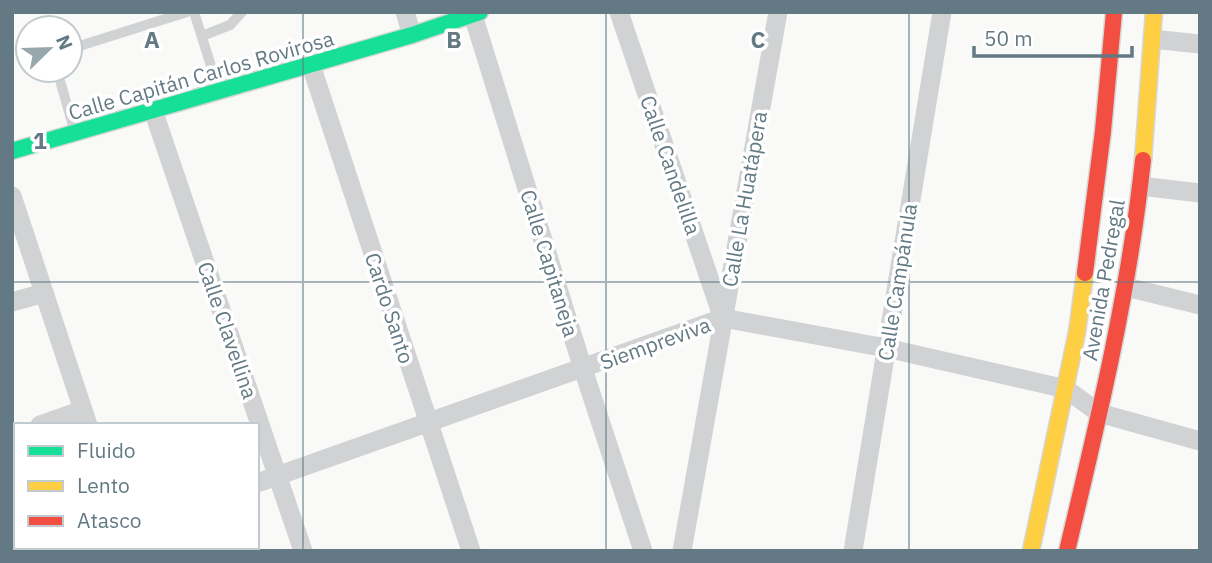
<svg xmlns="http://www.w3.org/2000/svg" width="1212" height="563" font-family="'IBM Plex Sans',sans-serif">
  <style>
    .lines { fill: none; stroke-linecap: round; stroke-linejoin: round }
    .fast-casing { stroke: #d5d6d6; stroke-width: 19 }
    .slow-casing { stroke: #d5d6d6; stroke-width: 19 }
    .jam-casing { stroke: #d5d6d6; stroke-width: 19 }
    .lane { stroke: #d1d2d3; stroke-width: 10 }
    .street { stroke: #d1d2d3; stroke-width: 19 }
    .fast { stroke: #16e098; stroke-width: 16 }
    .slow { stroke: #ffcf43; stroke-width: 16 }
    .jam { stroke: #f24e42; stroke-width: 16 }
    .grid { fill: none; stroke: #637a84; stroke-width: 2; stroke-opacity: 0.55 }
    .labels { text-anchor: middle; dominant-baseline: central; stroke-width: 7; stroke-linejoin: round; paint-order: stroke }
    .street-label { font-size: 21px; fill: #637a84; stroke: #fff }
    .grid-label { font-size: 23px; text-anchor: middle; font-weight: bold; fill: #637a84; stroke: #fff; stroke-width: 7; stroke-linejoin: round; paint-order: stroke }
  </style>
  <rect width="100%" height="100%" fill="#f9f9f8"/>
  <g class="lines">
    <!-- fast casing -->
    <g class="fast-casing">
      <path id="fast" d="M12,151L412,35L480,12"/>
    </g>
    <!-- slow casing -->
    <g class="slow-casing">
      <g id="slow">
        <path d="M1143,160L1154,12"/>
        <path d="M1031,551L1077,332L1085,273"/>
      </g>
    </g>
    <!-- jam casing -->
    <g class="jam-casing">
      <g id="jam">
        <path d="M1085,273L1103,131L1114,12"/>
        <path d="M1067,551C1098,421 1129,293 1143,160"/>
      </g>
    </g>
    <!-- lane -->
    <g class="lane">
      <path d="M194,12L218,88"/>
      <path d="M202,36L230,25L242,12"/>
      <path d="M70,49L187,12"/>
      <path d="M57,70L75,133"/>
    </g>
    <!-- street -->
    <g class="street">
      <path d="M405,12L412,35"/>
      <path d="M619,12L722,316"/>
      <path d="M473,15L583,369L643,551"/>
      <path d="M1152,39L1200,44"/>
      <path d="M311,65L471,551"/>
      <path d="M153,110L303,551"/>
      <path d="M1140,186L1200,193"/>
      <path d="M12,196L88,425"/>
      <path d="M1126,287L1200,305"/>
      <path d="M12,302L44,293"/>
      <path d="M40,425L83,410"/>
      <path d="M12,434L16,433"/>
      <path d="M257,483L723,318L886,348L1066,389L1099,413L1200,441"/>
      <path d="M128,547L129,551"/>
      <path d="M66,551L76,547"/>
      <path d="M682,551L778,12"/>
      <path d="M853,551L942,12"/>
    </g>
    <!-- fast -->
    <use href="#fast" class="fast"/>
    <!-- slow -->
    <use href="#slow" class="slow"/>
    <!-- jam -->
    <use href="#jam" class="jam"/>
  </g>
  <!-- grid -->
  <path class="grid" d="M303,12V551M606,12V551M909,12V551M12,282H1200"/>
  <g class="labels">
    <!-- street labels -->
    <g class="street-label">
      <text transform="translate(201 75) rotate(-16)">Calle Capitán Carlos Rovirosa</text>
      <text transform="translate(671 165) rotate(71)">Calle Candelilla</text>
      <text transform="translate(744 199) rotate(-80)">Calle La Huatápera</text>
      <text transform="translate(550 263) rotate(73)">Calle Capitaneja</text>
      <text transform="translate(1103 280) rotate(-80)">Avenida Pedregal</text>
      <text transform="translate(897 282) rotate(-81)">Calle Campánula</text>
      <text transform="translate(390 308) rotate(72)">Cardo Santo</text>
      <text transform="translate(228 330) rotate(71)">Calle Clavellina</text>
      <text transform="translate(655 343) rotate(-20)">Siempreviva</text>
    </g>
  </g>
  <g class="grid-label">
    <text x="152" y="48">A</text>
    <text x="454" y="48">B</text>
    <text x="758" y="48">C</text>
    <text x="40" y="149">1</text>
  </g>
  <!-- border -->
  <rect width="1212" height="563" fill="none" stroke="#637a84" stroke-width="28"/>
  <!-- legend -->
  <rect x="14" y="423" width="245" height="126" fill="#ffffff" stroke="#c1cace" stroke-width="2"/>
  <rect x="28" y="446" width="35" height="10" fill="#16e098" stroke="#c1cace" stroke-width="2"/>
  <text x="77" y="458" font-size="21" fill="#637a84">Fluido</text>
  <rect x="28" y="481" width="35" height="10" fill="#ffcf43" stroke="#c1cace" stroke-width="2"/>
  <text x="77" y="493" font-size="21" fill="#637a84">Lento</text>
  <rect x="28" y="516" width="35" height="10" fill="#f24e42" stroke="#c1cace" stroke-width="2"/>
  <text x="77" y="528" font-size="21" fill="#637a84">Atasco</text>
  <!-- north arrow -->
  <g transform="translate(49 49) rotate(67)"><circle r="33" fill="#ffffff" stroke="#c1cace" stroke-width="2"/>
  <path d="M0-5L12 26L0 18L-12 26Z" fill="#98a6ad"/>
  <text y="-10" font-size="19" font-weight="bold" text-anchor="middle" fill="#637a84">N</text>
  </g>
  <!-- scale -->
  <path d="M974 46v10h158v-10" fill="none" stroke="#637a84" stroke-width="3.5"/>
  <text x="984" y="46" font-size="21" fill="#637a84" stroke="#ffffff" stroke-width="5" paint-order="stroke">50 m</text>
</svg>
